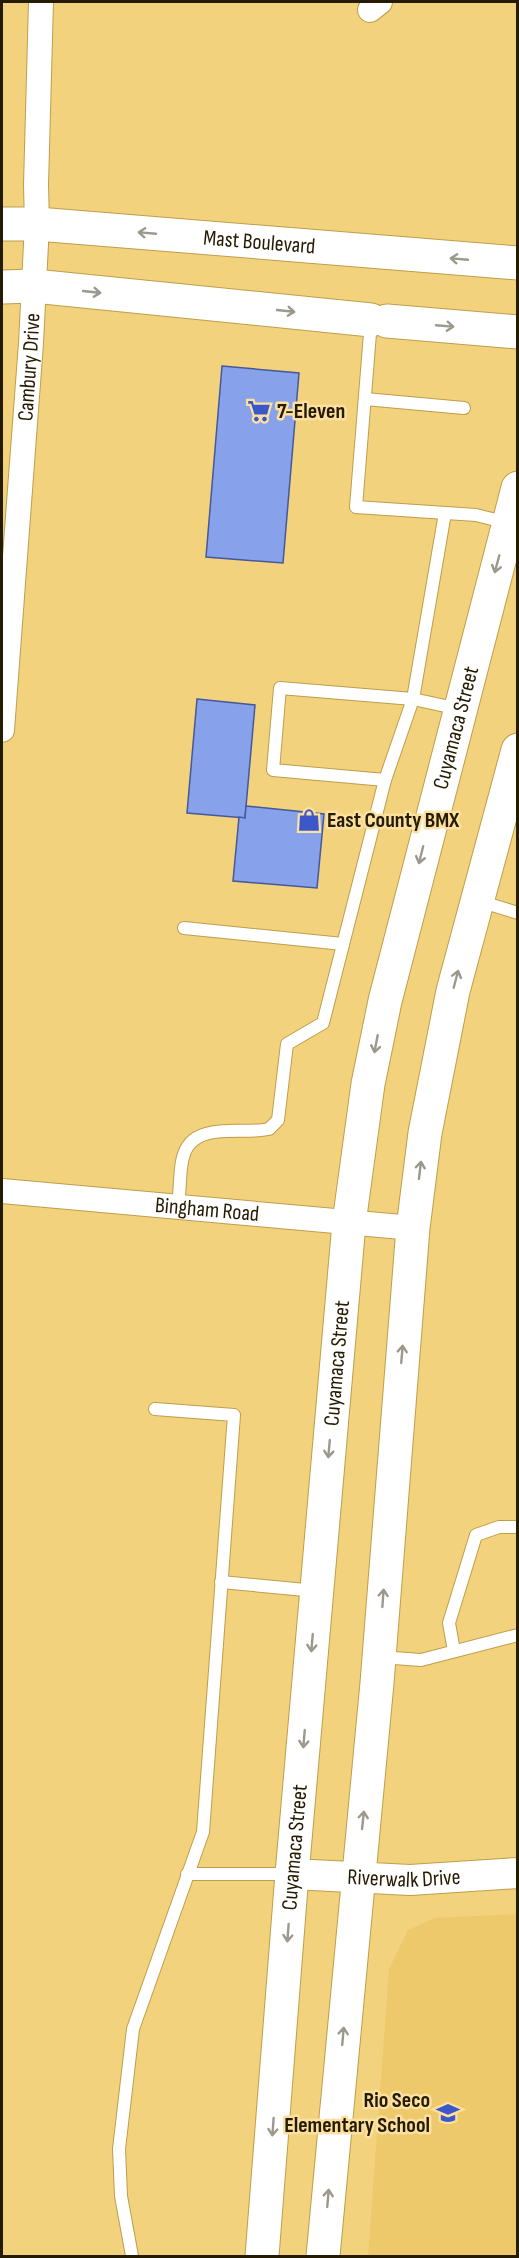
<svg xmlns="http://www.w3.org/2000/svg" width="519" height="2258" font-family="'Sofia Sans Condensed',sans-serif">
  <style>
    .built { fill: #edc96b }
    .building { fill: #87a1ea; stroke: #44599b; stroke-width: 1.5 }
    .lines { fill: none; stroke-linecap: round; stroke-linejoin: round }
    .service-casing { stroke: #be9e4a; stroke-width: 14 }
    .minor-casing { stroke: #be9e4a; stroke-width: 26 }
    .tertiary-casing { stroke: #be9e4a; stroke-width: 32 }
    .primary-casing { stroke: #be9e4a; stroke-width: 35 }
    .service { stroke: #fff; stroke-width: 12 }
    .minor { stroke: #fff; stroke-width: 24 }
    .tertiary { stroke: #fff; stroke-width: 30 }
    .primary { stroke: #fff; stroke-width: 33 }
    .oneway { stroke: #9d988d }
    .labels { text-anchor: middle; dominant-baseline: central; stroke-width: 5; stroke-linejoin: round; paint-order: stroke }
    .street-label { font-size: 22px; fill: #251b02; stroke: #fbe09f }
    .poi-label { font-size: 22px; font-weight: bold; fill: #251b02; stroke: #fbe09f; text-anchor: start }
  </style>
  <rect width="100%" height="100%" fill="#f3d27e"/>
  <!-- built -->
  <path class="built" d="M517,1914V2256H368L389,1969L408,1930L435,1918Z"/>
  <!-- building -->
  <g class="building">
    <path d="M222,366L299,373L283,563L206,557Z"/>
    <path d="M197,699L255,705L245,818L187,813Z"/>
    <path d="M246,806L324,814L317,888L233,881L239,817L245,818Z"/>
  </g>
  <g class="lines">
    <!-- service casing -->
    <g class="service-casing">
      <g id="service">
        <path d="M371,321L356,507L476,515L508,523"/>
        <path d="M365,399L464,408"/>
        <path d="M445,513L413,699L459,709"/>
        <path d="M280,688L413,699L385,780L273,770Z"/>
        <path d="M479,901L518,913"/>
        <path d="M184,928L343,944"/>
        <path d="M178,1207C183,1165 173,1132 227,1131C241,1130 255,1132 269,1129L278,1120L287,1044L323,1023L385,780"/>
        <path d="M221,1582L316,1591"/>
        <path d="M454,1651L449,1623L476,1535L499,1527H518"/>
        <path d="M380,1657L421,1660L518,1635"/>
        <path d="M187,1874H291"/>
        <path d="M132,2256L121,2196L119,2149L133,2029L203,1832L234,1415L155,1409"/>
      </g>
    </g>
    <!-- minor casing -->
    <g class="minor-casing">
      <g id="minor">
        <path d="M370,10L380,2"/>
        <path id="s1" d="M2,730L31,343L37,224L36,185L41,2"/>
        <path id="s2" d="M2,1191L413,1228"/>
      </g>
    </g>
    <!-- tertiary casing -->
    <g class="tertiary-casing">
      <g id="tertiary">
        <path id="s3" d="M292,1874L410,1880L518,1873"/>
      </g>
    </g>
    <!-- primary casing -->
    <g class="primary-casing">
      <g id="primary">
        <path id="s4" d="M2,224H37L518,263"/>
        <path d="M2,287L34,286L371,320"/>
        <path d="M387,321L518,332"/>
        <path id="s5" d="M262,2256L292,1874L349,1223L368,1084L385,1001L518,488"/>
        <path d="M323,2256L377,1683L413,1228L425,1133L453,991L518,750"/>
      </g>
    </g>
    <!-- service -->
    <use href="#service" class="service"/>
    <!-- minor -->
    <use href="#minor" class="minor"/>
    <!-- tertiary -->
    <use href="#tertiary" class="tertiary"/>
    <!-- primary -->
    <use href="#primary" class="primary"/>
  </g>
  <!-- one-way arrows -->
  <defs><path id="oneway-shaft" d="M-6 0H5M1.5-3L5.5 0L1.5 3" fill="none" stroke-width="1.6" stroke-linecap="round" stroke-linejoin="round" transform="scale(1.5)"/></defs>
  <g class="oneway">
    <use href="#oneway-shaft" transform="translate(147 233) rotate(-175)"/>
    <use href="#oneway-shaft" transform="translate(459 259) rotate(-175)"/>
    <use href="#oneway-shaft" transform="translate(92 292) rotate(6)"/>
    <use href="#oneway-shaft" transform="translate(286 311) rotate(6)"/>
    <use href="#oneway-shaft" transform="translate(445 326) rotate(5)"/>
    <use href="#oneway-shaft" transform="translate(497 564) rotate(105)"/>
    <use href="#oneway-shaft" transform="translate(421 855) rotate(104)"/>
    <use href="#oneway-shaft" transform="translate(456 979) rotate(-75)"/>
    <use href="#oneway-shaft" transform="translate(376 1044) rotate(101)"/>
    <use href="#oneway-shaft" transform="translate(420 1170) rotate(-83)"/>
    <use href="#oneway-shaft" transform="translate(402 1354) rotate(-85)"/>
    <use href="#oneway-shaft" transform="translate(329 1449) rotate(95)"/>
    <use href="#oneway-shaft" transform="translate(383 1598) rotate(-86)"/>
    <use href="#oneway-shaft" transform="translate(312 1643) rotate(95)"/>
    <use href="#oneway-shaft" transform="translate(304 1739) rotate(95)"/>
    <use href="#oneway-shaft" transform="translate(363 1820) rotate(-84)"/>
    <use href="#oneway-shaft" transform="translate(288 1933) rotate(94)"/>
    <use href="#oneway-shaft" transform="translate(343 2036) rotate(-85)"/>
    <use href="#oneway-shaft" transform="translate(273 2127) rotate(94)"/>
    <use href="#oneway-shaft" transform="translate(328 2198) rotate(-85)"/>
  </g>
  <!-- icons -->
  <defs>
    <g id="supermarket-bare" transform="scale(1.8)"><path d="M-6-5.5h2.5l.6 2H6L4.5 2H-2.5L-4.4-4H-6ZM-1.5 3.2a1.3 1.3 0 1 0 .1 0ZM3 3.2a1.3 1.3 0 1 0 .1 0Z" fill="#3b57c9" stroke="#fbe09f" stroke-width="2.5" paint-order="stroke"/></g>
    <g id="shop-bare" transform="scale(1.8)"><path d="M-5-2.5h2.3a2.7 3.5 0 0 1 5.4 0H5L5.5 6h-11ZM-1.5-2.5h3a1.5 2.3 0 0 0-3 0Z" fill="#3b57c9" stroke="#fbe09f" stroke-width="2.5" paint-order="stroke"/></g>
    <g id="school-bare" transform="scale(1.8)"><path d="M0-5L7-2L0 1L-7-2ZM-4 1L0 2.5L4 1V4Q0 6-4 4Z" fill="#3b57c9" stroke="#fbe09f" stroke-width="2.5" paint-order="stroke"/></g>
  </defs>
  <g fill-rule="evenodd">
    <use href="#supermarket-bare" x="259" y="411"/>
    <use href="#shop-bare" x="309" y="820"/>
    <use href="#school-bare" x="448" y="2113"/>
  </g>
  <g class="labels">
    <!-- street labels -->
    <g class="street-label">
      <text stroke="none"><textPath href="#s4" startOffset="258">Mast Boulevard</textPath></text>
      <text stroke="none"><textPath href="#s1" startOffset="364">Cambury Drive</textPath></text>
      <text stroke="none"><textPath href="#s5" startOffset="1544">Cuyamaca Street</textPath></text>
      <text stroke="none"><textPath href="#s2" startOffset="206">Bingham Road</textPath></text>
      <text stroke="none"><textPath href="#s5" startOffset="896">Cuyamaca Street</textPath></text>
      <text stroke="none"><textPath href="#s5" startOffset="410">Cuyamaca Street</textPath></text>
      <text stroke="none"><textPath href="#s3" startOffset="112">Riverwalk Drive</textPath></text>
    </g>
    <!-- poi labels -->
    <g class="poi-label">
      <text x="277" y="411">7-Eleven</text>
      <text x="327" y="820">East County BMX</text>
      <text x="430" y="2100" text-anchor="end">Rio Seco<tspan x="430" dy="25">Elementary School</tspan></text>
    </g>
  </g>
  <!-- border -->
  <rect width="519" height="2258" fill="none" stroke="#251b02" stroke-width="6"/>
</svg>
